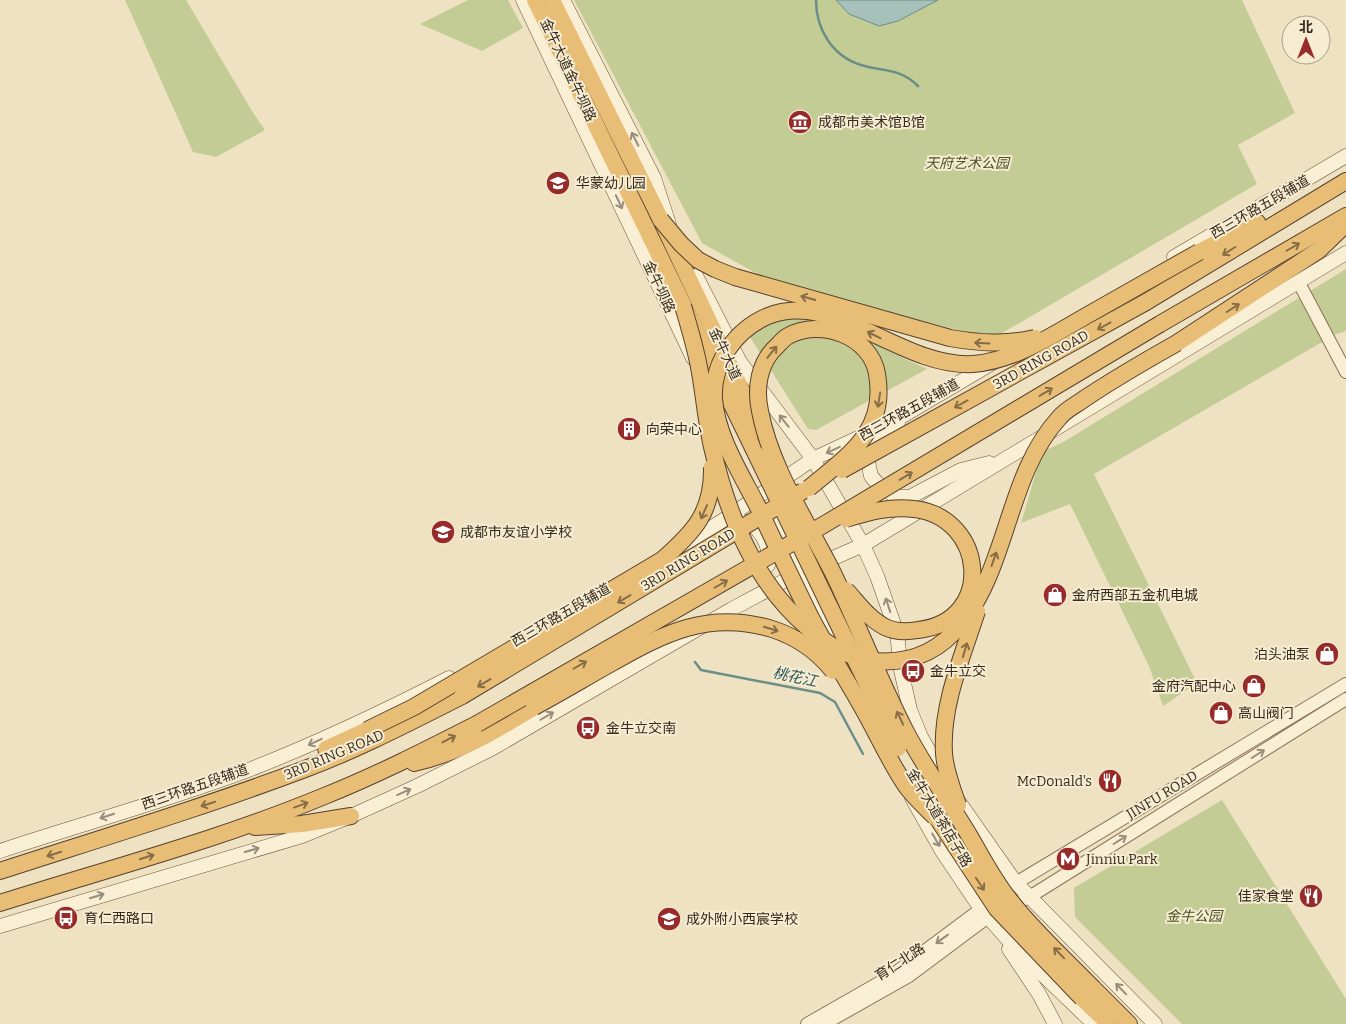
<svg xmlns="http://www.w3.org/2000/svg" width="1346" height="1024" font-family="Bitter,'Noto Sans SC',serif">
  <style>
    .green { fill: #c4cc96 }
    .water { fill: #a5c1b9; stroke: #6b8f87 }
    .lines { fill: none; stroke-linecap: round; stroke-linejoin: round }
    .stream { stroke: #6b8f87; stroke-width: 2.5 }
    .tertiary-casing { stroke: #887359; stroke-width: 14 }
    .secondary-casing { stroke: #6a543c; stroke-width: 15 }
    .trunk-casing { stroke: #56412e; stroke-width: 18 }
    .tertiary { stroke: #f9efd5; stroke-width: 12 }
    .secondary { stroke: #f9efd5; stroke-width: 14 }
    .trunk { stroke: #e8be76; stroke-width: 16 }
    .trunk-bridge-casing { stroke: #56412e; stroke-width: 18; stroke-linecap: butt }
    .trunk-bridge { stroke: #e8be76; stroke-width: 16 }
    .oneway { stroke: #988d7a }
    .oneway2 { stroke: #876d46 }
    .labels { text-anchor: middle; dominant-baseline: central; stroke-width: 4; stroke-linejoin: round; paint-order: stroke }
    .street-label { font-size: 14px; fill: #382b1e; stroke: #f5ecd2 }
    .poi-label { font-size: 14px; fill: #382b1e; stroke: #f5ecd2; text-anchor: start }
    .park-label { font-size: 14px; font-style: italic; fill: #475424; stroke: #f5ecd2 }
    .water-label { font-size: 15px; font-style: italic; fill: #2d5856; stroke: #f5ecd2 }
  </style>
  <rect width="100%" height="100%" fill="#eee2c2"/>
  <!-- green -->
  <g class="green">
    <path d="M125,0H186L252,111L265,130L216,157L193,152Z"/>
    <path d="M468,0H508L523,28L482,51L420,24Z"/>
    <path d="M574,0H1242L1295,113L1238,145L1257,184L992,339L830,297L761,276L702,243Z"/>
    <path d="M1346,269V331L1336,334L1094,474L1197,683L1163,706L1149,666L1070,504L1021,523L1042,452L1065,441Z"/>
    <path d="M785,318C824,317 849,329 882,348C897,355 912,362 927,369L816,430L808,429L748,334Z"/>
    <path d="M1222,800L1346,999V1024H1182L1075,917L1074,888Z"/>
  </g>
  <!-- water -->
  <path class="water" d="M836,0H938L898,21L879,26L849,14Z"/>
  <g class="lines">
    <!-- stream -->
    <g class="stream">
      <path d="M816,0C816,29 832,56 861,65C884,72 900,68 918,86"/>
      <path d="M695,662L701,670L820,693L835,702L863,754"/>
    </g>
    <!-- tertiary casing -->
    <g class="tertiary-casing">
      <g id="tertiary">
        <path d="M1299,283L1346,372"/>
        <path d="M801,572L818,610"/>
        <path d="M1016,883L1346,684"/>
        <path d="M807,1024L891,976L981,909"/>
        <path d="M824,1024L909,976L988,917L1031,896L1346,699"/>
      </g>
    </g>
    <!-- secondary casing -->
    <g class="secondary-casing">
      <g id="secondary">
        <path d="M523,0L693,358"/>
        <path d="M563,0L654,178L669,224"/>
        <path d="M1174,257L1346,156"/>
        <path d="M696,276L740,362L813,459L863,545L877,576L897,633L901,670L910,710L921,737L952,792L1016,883L1155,1024"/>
        <path d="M898,423L871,451L868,462L871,476L877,483L896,497H910L961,470L989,463"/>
        <path d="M770,517L801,572"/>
        <path d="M741,521C759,523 772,547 768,565"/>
        <path d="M683,545L719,523L813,459L894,421L994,362"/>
        <path d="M818,610L839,652"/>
        <path d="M912,798L942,851L981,909L1018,951L1094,1024"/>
        <path d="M0,851C82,824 165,801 246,771C315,744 383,712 449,678"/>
        <path d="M0,926L302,836L351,816L417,786L493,748L732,609L801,572L863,545L1346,253"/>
        <path d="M1009,949L1039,994L1055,1024"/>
      </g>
    </g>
    <!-- trunk casing -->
    <g class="trunk-casing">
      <g id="trunk">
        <path d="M535,0L756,454"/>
        <path d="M552,0L661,220L761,431"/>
        <path d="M1199,252L1257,222"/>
        <path d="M1146,302L1346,181"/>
        <path d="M1160,324L1346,216"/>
        <path d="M1177,343L1319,250L1346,224"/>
        <path d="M326,749L367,730"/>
        <path d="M414,763C458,753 496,731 534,707"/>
        <path d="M255,827L302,824L351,816"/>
        <path d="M0,871C102,838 204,807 305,769C359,749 410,722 462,696"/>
        <path d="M0,903C107,869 218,840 322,797C375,776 426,750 477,724"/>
        <path d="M1093,988L1129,1024"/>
        <path d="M1082,998L1109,1024"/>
      </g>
    </g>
    <!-- tertiary -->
    <use href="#tertiary" class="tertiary"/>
    <!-- secondary -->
    <use href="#secondary" class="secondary"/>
    <!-- trunk -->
    <use href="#trunk" class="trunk"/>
    <!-- trunk-bridge casing -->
    <g class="trunk-bridge-casing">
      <g id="trunk-bridge">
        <path d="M661,220L681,244L698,260L715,269L735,277L950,338C979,343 1006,345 1035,338"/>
        <path d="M683,306C689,326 695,346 699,367C704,393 706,421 712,447C727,513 754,582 807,627C826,644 849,658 874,661C909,664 939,652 961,624C1009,564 1007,475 1059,418C1065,410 1076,405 1084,399C1114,379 1145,361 1177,343"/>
        <path d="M756,454L898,748"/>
        <path d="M842,470L1146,302"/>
        <path d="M809,488C849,455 887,431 877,374C871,336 820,318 788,336C784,338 780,343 777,346C759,362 755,388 760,411C771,469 807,521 833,573C858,625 879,679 905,730C923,765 946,797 966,830C980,853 992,878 1009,899C1033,931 1065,959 1093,988"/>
        <path d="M846,519C869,512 890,506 914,509C986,517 996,621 918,630C907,632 895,632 885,627C869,619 858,603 846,590"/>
        <path d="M462,696L803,491"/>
        <path d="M534,707C560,693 585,678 610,664C664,633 709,610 772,629C797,637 817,651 833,671"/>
        <path d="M477,724L825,524L1160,324"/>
        <path d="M367,730L414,707L662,560C694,532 713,512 712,467"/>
        <path d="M958,805C952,788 945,770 944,753C941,705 963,655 977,611"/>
        <path d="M930,807L997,909L1082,998"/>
        <path d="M935,817C925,807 914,797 906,786C889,761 877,733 862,707C845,677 826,647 810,616C793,581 776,546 760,511C743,477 717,438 714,399C712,363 735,330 768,316C833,289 901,368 973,364C1016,361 1057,332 1093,312C1128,292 1164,272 1199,252"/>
      </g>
    </g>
    <!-- trunk-bridge -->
    <use href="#trunk-bridge" class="trunk-bridge"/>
  </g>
  <!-- one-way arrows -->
  <defs><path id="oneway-shaft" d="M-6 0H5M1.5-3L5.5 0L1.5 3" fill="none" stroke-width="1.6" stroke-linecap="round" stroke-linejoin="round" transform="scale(1.25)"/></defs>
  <g class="oneway">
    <use href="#oneway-shaft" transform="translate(635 139) rotate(-117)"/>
    <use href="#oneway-shaft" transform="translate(619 202) rotate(65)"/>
    <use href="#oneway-shaft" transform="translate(784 421) rotate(-128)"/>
    <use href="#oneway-shaft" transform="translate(833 450) rotate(155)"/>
    <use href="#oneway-shaft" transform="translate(888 605) rotate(-108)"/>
    <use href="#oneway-shaft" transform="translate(547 716) rotate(-30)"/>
    <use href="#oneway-shaft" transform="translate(315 742) rotate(155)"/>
    <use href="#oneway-shaft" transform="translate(1258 754) rotate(-32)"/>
    <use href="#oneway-shaft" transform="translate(404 792) rotate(-24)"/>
    <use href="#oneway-shaft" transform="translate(107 816) rotate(162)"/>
    <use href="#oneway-shaft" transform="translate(936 840) rotate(60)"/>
    <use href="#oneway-shaft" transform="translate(1120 840) rotate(-32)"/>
    <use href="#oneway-shaft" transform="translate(252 850) rotate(-16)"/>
    <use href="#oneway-shaft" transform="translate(97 896) rotate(-17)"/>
    <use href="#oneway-shaft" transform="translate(942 939) rotate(144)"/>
    <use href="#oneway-shaft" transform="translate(1121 989) rotate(-134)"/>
  </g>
  <g class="oneway2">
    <use href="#oneway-shaft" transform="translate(1293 247) rotate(-30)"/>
    <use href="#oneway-shaft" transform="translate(1229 251) rotate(148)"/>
    <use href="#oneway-shaft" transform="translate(808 298) rotate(-164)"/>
    <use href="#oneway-shaft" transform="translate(1233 308) rotate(-32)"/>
    <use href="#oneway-shaft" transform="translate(1104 326) rotate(151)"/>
    <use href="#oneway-shaft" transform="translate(874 335) rotate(-154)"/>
    <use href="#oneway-shaft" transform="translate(982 343) rotate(-177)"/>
    <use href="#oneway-shaft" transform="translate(772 352) rotate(-51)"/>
    <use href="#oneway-shaft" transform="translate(1046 392) rotate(-31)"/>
    <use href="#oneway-shaft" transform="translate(879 400) rotate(99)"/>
    <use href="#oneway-shaft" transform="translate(961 404) rotate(151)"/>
    <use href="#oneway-shaft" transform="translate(906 476) rotate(-31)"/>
    <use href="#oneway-shaft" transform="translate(704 512) rotate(114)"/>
    <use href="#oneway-shaft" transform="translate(994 559) rotate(-70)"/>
    <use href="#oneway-shaft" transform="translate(721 584) rotate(-30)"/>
    <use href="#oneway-shaft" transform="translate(624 599) rotate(149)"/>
    <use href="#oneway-shaft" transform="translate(771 629) rotate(17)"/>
    <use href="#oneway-shaft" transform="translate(965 650) rotate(-73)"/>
    <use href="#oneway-shaft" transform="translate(580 665) rotate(-30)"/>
    <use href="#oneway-shaft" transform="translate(484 683) rotate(149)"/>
    <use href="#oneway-shaft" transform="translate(900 718) rotate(-115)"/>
    <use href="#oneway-shaft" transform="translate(449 739) rotate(-27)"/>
    <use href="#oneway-shaft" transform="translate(208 804) rotate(162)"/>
    <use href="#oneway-shaft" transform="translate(301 805) rotate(-20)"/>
    <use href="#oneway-shaft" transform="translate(54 854) rotate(162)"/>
    <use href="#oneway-shaft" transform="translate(147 857) rotate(-18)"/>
    <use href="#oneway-shaft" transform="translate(980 884) rotate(56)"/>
    <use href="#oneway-shaft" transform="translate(1059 953) rotate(-134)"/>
  </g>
  <!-- icons -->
  <defs>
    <g id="museum-disc" transform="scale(1.25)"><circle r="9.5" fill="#972b29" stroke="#f5ecd2"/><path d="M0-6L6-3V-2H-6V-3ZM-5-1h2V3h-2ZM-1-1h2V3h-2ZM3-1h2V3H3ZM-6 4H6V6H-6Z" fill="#fff"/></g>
    <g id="school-disc" transform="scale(1.25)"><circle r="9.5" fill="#972b29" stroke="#f5ecd2"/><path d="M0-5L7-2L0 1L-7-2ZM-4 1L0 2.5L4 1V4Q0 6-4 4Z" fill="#fff"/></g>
    <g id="building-disc" transform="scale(1.25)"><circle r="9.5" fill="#972b29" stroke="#f5ecd2"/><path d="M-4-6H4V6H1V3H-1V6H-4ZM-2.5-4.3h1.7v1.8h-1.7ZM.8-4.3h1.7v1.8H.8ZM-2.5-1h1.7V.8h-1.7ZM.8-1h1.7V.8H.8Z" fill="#fff"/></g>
    <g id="shop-disc" transform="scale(1.25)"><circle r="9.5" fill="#972b29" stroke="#f5ecd2"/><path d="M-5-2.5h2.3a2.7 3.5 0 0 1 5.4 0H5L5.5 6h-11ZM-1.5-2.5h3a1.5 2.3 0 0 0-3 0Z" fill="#fff"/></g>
    <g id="bus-disc" transform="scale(1.25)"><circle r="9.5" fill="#972b29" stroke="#f5ecd2"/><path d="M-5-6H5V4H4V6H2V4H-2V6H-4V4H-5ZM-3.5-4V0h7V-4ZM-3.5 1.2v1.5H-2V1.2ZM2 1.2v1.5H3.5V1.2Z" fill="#fff"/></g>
    <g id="restaurant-disc" transform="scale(1.25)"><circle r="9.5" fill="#972b29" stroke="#f5ecd2"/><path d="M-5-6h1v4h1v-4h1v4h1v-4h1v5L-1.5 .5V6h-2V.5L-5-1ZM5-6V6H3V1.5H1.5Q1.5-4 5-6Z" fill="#fff"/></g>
    <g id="metro-disc" transform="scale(1.25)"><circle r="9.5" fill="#972b29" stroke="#f5ecd2"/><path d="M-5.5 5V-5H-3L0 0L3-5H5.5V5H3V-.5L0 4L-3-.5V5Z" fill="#fff"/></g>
  </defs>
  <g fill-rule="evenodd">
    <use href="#museum-disc" x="800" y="122"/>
    <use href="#school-disc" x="558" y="183"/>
    <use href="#building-disc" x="629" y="429"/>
    <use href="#school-disc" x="443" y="532"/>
    <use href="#shop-disc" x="1055" y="595"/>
    <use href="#shop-disc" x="1327" y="654"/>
    <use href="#bus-disc" x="913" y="671"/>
    <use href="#shop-disc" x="1254" y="686"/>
    <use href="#shop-disc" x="1221" y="713"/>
    <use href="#bus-disc" x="588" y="728"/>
    <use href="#restaurant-disc" x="1110" y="781"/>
    <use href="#metro-disc" x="1068" y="859"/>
    <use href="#restaurant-disc" x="1311" y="896"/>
    <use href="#bus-disc" x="66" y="918"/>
    <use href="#school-disc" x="669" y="919"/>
  </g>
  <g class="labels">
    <!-- street labels -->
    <g class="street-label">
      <text transform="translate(568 70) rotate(65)">金牛大道金牛坝路</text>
      <text transform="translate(1260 207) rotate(-30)">西三环路五段辅道</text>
      <text transform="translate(659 287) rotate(65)">金牛坝路</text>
      <text transform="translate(725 354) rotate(65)">金牛大道</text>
      <text transform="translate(1041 360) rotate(-29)">3RD RING ROAD</text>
      <text transform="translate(909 410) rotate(-29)">西三环路五段辅道</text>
      <text transform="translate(688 560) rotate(-31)">3RD RING ROAD</text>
      <text transform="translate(561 615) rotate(-30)">西三环路五段辅道</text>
      <text transform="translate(334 755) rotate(-23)">3RD RING ROAD</text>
      <text transform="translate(195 787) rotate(-19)">西三环路五段辅道</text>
      <text transform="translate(1162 795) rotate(-31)">JINFU ROAD</text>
      <text transform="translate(939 818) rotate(59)">金牛大道茶店子路</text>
      <text transform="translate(900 962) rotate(-33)">育仁北路</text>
    </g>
    <!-- poi labels -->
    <g class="poi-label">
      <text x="818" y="122">成都市美术馆B馆</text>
      <text x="576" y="183">华蒙幼儿园</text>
      <text x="646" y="429">向荣中心</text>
      <text x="460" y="532">成都市友谊小学校</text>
      <text x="1072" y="595">金府西部五金机电城</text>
      <text x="1310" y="654" text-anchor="end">泊头油泵</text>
      <text x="930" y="671">金牛立交</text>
      <text x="1236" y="686" text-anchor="end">金府汽配中心</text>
      <text x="1238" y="713">高山阀门</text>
      <text x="606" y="728">金牛立交南</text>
      <text x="1092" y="781" text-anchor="end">McDonald's</text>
      <text x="1086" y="859">Jinniu Park</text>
      <text x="1294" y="896" text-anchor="end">佳家食堂</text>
      <text x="84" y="918">育仁西路口</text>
      <text x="686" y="919">成外附小西宸学校</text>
    </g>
    <!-- park labels -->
    <g class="park-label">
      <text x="967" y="163">天府艺术公园</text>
      <text x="1194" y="916">金牛公园</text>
    </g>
    <!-- water labels -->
    <g class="water-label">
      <text transform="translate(795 677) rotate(12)">桃花江</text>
    </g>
  </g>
  <!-- north arrow -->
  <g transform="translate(1306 40)"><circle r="24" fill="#f5ecd2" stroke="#a99f8a"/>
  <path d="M0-4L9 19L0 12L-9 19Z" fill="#972b29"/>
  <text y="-8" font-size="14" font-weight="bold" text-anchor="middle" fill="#382b1e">北</text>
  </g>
</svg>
